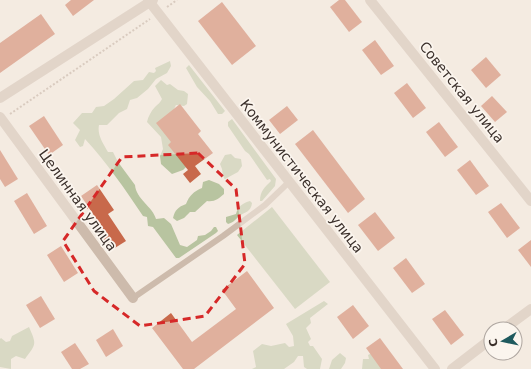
<svg xmlns="http://www.w3.org/2000/svg" width="531" height="369" font-family="'DejaVu Sans',sans-serif">
  <style>
    .green { fill: #b8c4a0 }
    .building { fill: #c8694b }
    .lines { fill: none; stroke-linecap: round; stroke-linejoin: round }
    .path { stroke: #b9a596; stroke-width: 2; stroke-dasharray: 2 2; stroke-linecap: butt }
    .service { stroke: #cdbbac; stroke-width: 6 }
    .minor { stroke: #cdbbac; stroke-width: 10 }
    .tertiary { stroke: #cdbbac; stroke-width: 10 }
    .marked { fill: none; stroke: #d62828; stroke-width: 3; stroke-dasharray: 8 5; stroke-linejoin: round }
    .labels { text-anchor: middle; dominant-baseline: central; stroke-width: 3.5; stroke-linejoin: round; paint-order: stroke }
    .street-label { font-size: 14px; fill: #3b302b; stroke: #fbf5ee }
  </style>
  <rect width="100%" height="100%" fill="#f4ebe1"/>
  <!-- green -->
  <g class="green">
    <path d="M170,61L171,66L167,73L156,79L148,89L137,98L130,100L127,109L119,113L107,125H99C97,135 103,143 108,152H113L118,162L135,185C136,199 153,207 156,219L164,218L171,224L180,245L187,247L197,240L198,236L205,235L211,231L214,227H216L218,231L216,233L179,258H176L153,227L148,226L147,217L143,216C125,189 107,163 85,139L83,146L80,147L75,140L80,130L73,123L82,113H92L96,107L104,106L114,99L134,81L143,80L149,72L154,73L156,71L155,68Z"/>
    <path d="M189,65L225,111L222,114H218L210,101L197,87L186,68Z"/>
    <path d="M161,80L167,85L170,84L178,90L184,91L188,94L187,104L184,106L176,105L173,111L190,163L183,170L172,174L161,164L160,156L163,149L161,137L147,122C148,117 151,111 155,107C158,104 160,103 162,99L155,86Z"/>
    <path d="M232,119L276,179L275,186L262,201H260C260,191 265,187 271,181L270,179L267,180L249,154L245,151L228,126V122Z"/>
    <path d="M231,154L235,158L241,159L242,166L238,172L225,179L223,176L222,169L220,164L225,155Z"/>
    <path d="M209,180L219,184L224,189V194C218,199 215,202 207,201L195,212H190L184,218L177,221L173,218C175,210 178,207 186,204C189,196 194,191 202,188L203,182Z"/>
    <path d="M250,201L252,203C251,212 245,212 239,216C235,220 234,222 228,224L226,222V217L236,214C238,206 243,203 250,201Z"/>
    <path d="M272,207L330,282L295,309L237,235Z"/>
    <path d="M324,301L328,304L310,318L311,323L306,328L311,339L308,342L310,346H313L322,359L320,369H307L304,367L303,356H298L294,362L284,369H252L256,367L253,351L262,344L271,346L285,343L289,347L294,346L293,336L286,324Z"/>
    <path d="M29,327C37,345 36,344 25,359L16,356L11,359V369L0,367V339L1,338L6,342L10,341L12,336Z"/>
    <path d="M340,353L346,358L345,363L341,369H329L332,360Z"/>
    <path d="M372,353L384,369H362L363,359H369L368,355Z"/>
  </g>
  <!-- building -->
  <g class="building">
    <path d="M71,0H94L73,16L65,5Z"/>
    <path d="M339,0H345L362,22L349,32L330,7Z"/>
    <path d="M222,2L256,46L232,65L198,21Z"/>
    <path d="M41,14L55,34L0,73V43Z"/>
    <path d="M375,40L394,66L381,75L362,50Z"/>
    <path d="M486,57L501,75L486,88L471,70Z"/>
    <path d="M407,83L426,108L413,118L394,93Z"/>
    <path d="M492,96L507,112L495,122L481,106Z"/>
    <path d="M180,104L201,131L198,134L213,153L195,166L201,174L190,183L183,174L188,170L168,145L171,142L156,123Z"/>
    <path d="M287,106L298,120L280,134L269,120Z"/>
    <path d="M44,116L63,145L49,155L29,126Z"/>
    <path d="M439,122L458,147L445,157L426,132Z"/>
    <path d="M313,130L365,199L348,213L295,144Z"/>
    <path d="M0,150L18,179L5,187L0,179Z"/>
    <path d="M470,160L489,186L476,195L457,170Z"/>
    <path d="M97,185L114,210L108,214L126,241L110,251L100,235L105,232L81,196Z"/>
    <path d="M27,193L47,226L34,234L14,201Z"/>
    <path d="M501,203L520,228L507,238L488,212Z"/>
    <path d="M375,212L395,238L378,251L358,225Z"/>
    <path d="M531,240V267L518,250Z"/>
    <path d="M61,246L78,273L64,282L47,255Z"/>
    <path d="M406,258L425,284L412,293L393,268Z"/>
    <path d="M247,271L274,308L194,369H183L152,328L171,313L192,342L236,309L222,290Z"/>
    <path d="M41,296L55,319L40,328L26,305Z"/>
    <path d="M353,305L369,326L353,339L337,317Z"/>
    <path d="M445,310L464,335L451,345L432,319Z"/>
    <path d="M113,329L123,346L106,357L96,340Z"/>
    <path d="M380,338L403,369H381L366,348Z"/>
    <path d="M75,343L89,364L80,369H72L61,352Z"/>
  </g>
  <g class="lines">
    <!-- path -->
    <g class="path">
      <path d="M167,7L177,0"/>
      <path d="M10,114L150,19"/>
    </g>
    <!-- service -->
    <path class="service" d="M133,298L223,236L265,205L289,182"/>
    <!-- minor -->
    <g class="minor">
      <path d="M148,0L435,369"/>
      <path d="M0,117L133,298"/>
      <path d="M504,329L531,309"/>
      <path d="M452,369L491,339"/>
    </g>
    <!-- tertiary -->
    <g class="tertiary">
      <path d="M370,0L531,201"/>
      <path d="M0,98L153,0"/>
    </g>
  </g>
  <!-- marked area -->
  <path d="M0 0H531V369H0ZM198,153L236,189L245,264L205,316L140,326L94,291L63,241L122,157Z" fill="#f4ebe1" fill-opacity=".55" fill-rule="evenodd"/>
  <path class="marked" d="M198,153L236,189L245,264L205,316L140,326L94,291L63,241L122,157Z"/>
  <g class="labels">
    <!-- street labels -->
    <g class="street-label">
      <text transform="translate(462 92) rotate(51)">Советская улица</text>
      <text transform="translate(302 176) rotate(52)">Коммунистическая улица</text>
      <text transform="translate(78 200) rotate(54)">Целинная улица</text>
    </g>
  </g>
  <!-- north arrow -->
  <g transform="translate(503 341) rotate(261)"><circle r="19" fill="#fbf5ee" stroke="#aea6a0"/>
  <path d="M0-3L7 15L0 10L-7 15Z" fill="#1f5a5e"/>
  <text y="-6" font-size="11" font-weight="bold" text-anchor="middle" fill="#3b302b">С</text>
  </g>
</svg>
